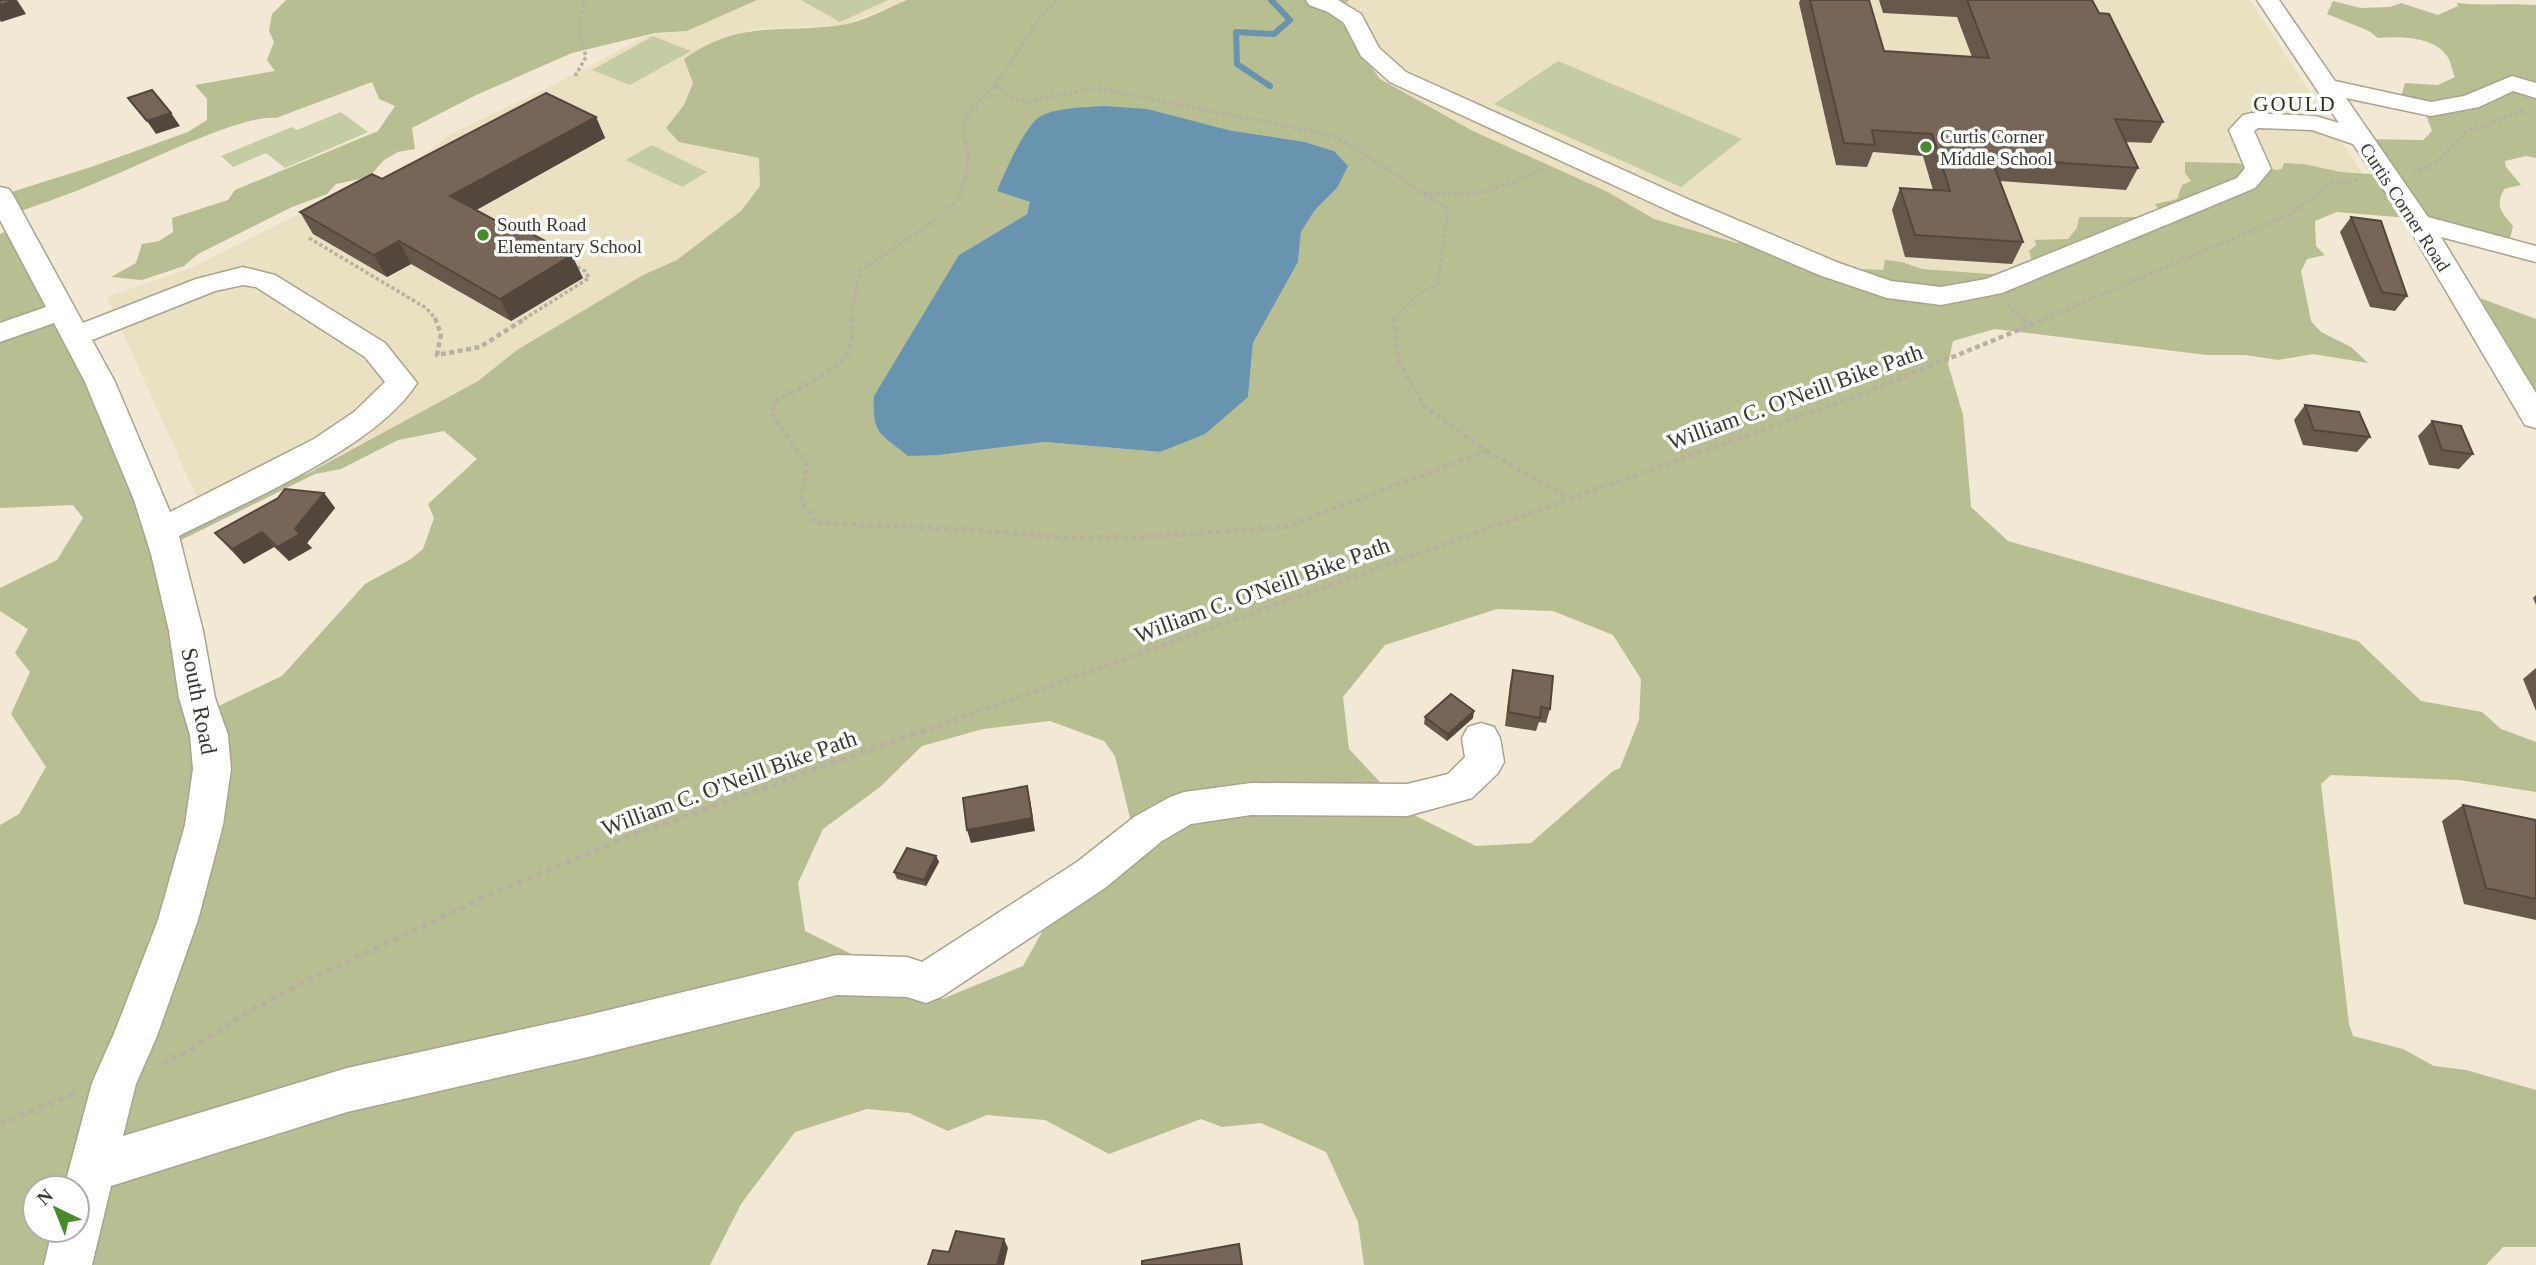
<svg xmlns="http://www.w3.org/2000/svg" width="2536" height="1265" font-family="'Times New Roman',serif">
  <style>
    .built { fill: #eae0c2 }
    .green { fill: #c4cca3 }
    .forest { fill: #b6be92; fill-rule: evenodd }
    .water { fill: #6994af }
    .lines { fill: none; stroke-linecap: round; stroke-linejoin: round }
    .stream { stroke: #6994af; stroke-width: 6 }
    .minor-casing { stroke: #aaa38e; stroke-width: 3 }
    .path-far2 { stroke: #b7b19f; stroke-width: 3.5; stroke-dasharray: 3.5 2.5; stroke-linecap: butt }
    .path-far1 { stroke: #b7b19f; stroke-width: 4.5; stroke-dasharray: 5 3.5; stroke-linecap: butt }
    .path { stroke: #b7b19f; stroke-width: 5; stroke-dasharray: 6 4.5; stroke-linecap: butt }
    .minor { fill: #fff; fill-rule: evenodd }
    .wall { fill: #66584b }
    .shaded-wall { fill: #53473d }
    .building { fill: #776657; stroke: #53473d; stroke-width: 2 }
    .poi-dot { fill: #498a2c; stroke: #fff; stroke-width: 2.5 }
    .labels { text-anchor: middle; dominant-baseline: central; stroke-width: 7; stroke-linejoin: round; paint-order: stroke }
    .far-poi-label { font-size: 19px; fill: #3b382f; stroke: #fff; text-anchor: start }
    .far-street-label { font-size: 19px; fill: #3b382f; stroke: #fff }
    .far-neighbourhood-label { font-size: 21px; letter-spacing: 2px; fill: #332d1b; stroke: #fff }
    .street-label { font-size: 23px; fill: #3b382f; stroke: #fff }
  </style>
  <rect width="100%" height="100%" fill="#f1e9d3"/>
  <!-- built -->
  <g class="built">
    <path d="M757,0H907L843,25L752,29L685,59L694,83L684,105L732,154L759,158L760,186L741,211L677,260L643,275L517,350L477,381L307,474L291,475L206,518L107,297L193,267L323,202L400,174L447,136L567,78L645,36L687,31Z"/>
    <path d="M1349,0H2250L2362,173L2341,172L2303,164L2284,163L2282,169L2276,170L2235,163L2185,162V173L2192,181L2177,199L2160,211L2158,217L2077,228L2068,239L2036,245L2034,268L2017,276L1921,269L1902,262L1884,261L1883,270L1802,266L1749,240L1737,243L1654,219L1608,192L1473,131L1380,79L1363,56L1340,11Z"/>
  </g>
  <!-- green -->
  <g class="green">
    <path d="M801,0H888L840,22Z"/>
    <path d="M653,36L691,51L630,85L592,70Z"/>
    <path d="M1558,61L1742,139L1681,187L1494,104Z"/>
    <path d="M341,112L368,132L285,168L266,153L233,167L221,156L292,127L297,130Z"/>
    <path d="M652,145L707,172L682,187L626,160Z"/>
  </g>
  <!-- forest -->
  <g class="forest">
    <path d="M286,0H757L687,31L655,33L572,53L476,95L412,128L415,149L398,152L384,160L369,177L336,184L327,194L292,207L198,254L184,266L142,280L111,277L136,263L142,244L159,241L173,232L172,218L228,200L235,190L378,131L395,106L379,99L372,82L276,118C243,113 135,168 98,182C70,194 41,204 12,214L161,531L291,475L307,474L478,381L517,350L643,275L677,260L741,211L760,186L759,158L679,142L666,128L684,105L693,83L684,59C741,19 779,34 841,25C863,22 887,8 907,0H1349L1340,11L1363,56L1380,79L1473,131L1608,192L1654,219L1737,243L1749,240L1802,266L1883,270L1885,260L1902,262L1922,269L2017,276L2034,268L2029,251L2036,245L2035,240L2068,239L2077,228L2079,217H2158L2160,211L2155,204L2177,199L2182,185L2191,181L2185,173V162L2236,163L2276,170L2282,169L2284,163L2303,164L2341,172L2382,175L2362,139L2423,140L2432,131L2424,110L2401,96L2405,83L2438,85L2455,77C2452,71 2451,61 2447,56C2434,36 2398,36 2378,38L2369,31L2327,14L2333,1L2361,8L2390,7L2401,3L2438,15L2458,6L2457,3C2484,6 2509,3 2536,5V158L2526,156L2505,161L2506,167L2521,185L2504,189C2495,207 2501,211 2513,226L2509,242L2408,218L2337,212L2315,221L2316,246L2325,255L2307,259L2301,271L2311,321L2321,332L2351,347L2368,363L2313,354L2278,360L2245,355H2207L1995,329L1953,341L1948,364L1963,415L1971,507L2008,541L2358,641L2421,701L2482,712L2501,729L2536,742V792L2459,780L2331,775L2321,784L2349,1024L2353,1036L2403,1049L2434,1066L2466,1070L2536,1090V1247H2503L2486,1265H1364L1358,1222L1326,1152L1261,1123L1222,1127L1201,1119L1109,1154L1045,1120L987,1115L948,1131L909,1113L867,1109L795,1132L741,1204L710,1265H0V825L19,814L46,767L11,714L30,672L15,653L28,629L0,611V588L57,560L83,518L73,505L0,508V234L17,226L2,195L94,166L188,132L207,120V99L195,85L275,71L267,60L274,42L269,31L272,14ZM1228,130L1305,142L1334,151L1337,188L1315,210L1301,232L1298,262L1253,343L1248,397L1160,452L1045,442L939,455L959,255L1027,214L1031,202L998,191ZM444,431L477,459L428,504L434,518L423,549L411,559L365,584L282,676L204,713L171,545L315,474L341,469L398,440ZM1497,609L1553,611L1613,635L1641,679L1639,720L1620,768L1613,771L1531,843L1476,846L1408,812L1349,749L1343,697L1385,645ZM1050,721L1104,741L1115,756L1131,822L1051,916L1023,966L942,999L805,931L798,883L823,829L880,787L922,746L983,729ZM35,1188H77V1230H35Z"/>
    <path d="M2480,298L2536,319V391Z"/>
  </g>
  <!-- water -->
  <path class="water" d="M1104,106L1147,109L1228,130L1305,142L1334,151L1348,166L1337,188L1315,210L1301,232L1298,262L1253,343L1248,397L1205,434L1160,452L1045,442L939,455L908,456C880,433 872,435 874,396L959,255L1027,214L1030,202L997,191C1005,172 1023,130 1038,118C1050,108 1088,107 1104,106Z"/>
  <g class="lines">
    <!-- stream -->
    <path class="stream" d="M1270,86L1237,64L1236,32L1274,34L1290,20L1271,0"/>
    <!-- minor casing -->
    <g class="minor-casing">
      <g id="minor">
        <path d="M1306,0H1338L1361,14L1379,48L1406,72L1692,201L1839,263L1891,281L1941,287L1986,279L2237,178L2245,168L2229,130L2243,115L2252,113L2315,116L2339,123L2257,0H2279L2335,81L2431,102L2464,96L2512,76L2536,83V98L2513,91L2479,107L2431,116L2346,98L2428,217L2536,246V262L2441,237L2536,393V428L2525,425L2406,223L2353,144L2312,130L2258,128L2254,131L2271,169L2255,188L2002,293L1941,305L1887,298L1819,275L1674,213L1390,82L1361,56L1344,23L1328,12L1309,5Z"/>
        <path d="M0,187L9,189L13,195L83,323L196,279L243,267L275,275L385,343L417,383C377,447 247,501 179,536L203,631L215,698L228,735L231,769L223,825L198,920L157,1036L136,1084L123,1136L347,1068L588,1015L837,955L907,957L922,962L1077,862L1134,817L1170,797L1184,792L1251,783L1407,784L1448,774L1465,757L1462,738L1468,727L1481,723L1494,727L1500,738L1504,762L1498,773L1472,798L1407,816L1251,815L1191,824L1162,841L1105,888L941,997L926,1003L907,997L837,995L588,1057L347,1112L111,1186L92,1265H44L52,1230H77V1188H64L92,1083L115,1031L158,920L185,825L193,769L190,735L179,698L169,631L151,554L134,500L85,382L54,323L0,342V323L46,307L0,220ZM243,285L256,287L365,357L385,382L354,412L314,439L170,512L115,382L92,340L215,291Z"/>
      </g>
    </g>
    <!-- path-far2 -->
    <g class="path-far2">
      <path d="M575,76L586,57L579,29L584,0"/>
      <path d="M995,85L1041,17L1057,0"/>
      <path d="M2413,174L2438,160L2466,132L2525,110"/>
      <path d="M1424,192C1469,200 1505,188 1545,168"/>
      <path d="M309,238L426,308L436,319"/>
      <path d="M2007,305L2024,319"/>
      <path d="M524,319L589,278L585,271L574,265"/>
      <path d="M852,319V308L860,271L935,220L959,198L967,174L968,150L963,132L966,116L995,85L1011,97L1028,102L1095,88L1335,136L1448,209L1438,283L1419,294L1394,319"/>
      <path d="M2044,319L2290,214L2333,183L2359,180"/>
    </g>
    <!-- path-far1 -->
    <g class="path-far1">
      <path d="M435,318L441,334L437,355L480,347L526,318"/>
      <path d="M852,318C853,331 852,343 846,356C839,369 791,393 776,401L771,413L807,465L801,500L815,523L977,530L1065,538L1145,537L1285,527L1487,451"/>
      <path d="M1394,318L1398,360L1424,406L1487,451"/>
      <path d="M2022,318L2030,325"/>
      <path d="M1487,451L1567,497"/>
      <path d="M921,732L1862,394L2048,318"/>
    </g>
    <!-- path -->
    <g class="path">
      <path d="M162,1064L188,1051L249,1011L306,981L485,897L622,839L925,730"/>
      <path d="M0,1124L74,1094"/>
    </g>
    <!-- minor -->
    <use href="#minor" class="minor"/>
  </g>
  <!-- wall -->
  <g class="wall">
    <path d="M1800,0H1869L1884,51L1972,57L1957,17L1883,13L1879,0H2092L2099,13L2163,122L2151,143L2126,142L2138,168L2126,190L2000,181L2023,242L2012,264L1905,257L1892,210L1900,188L1933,190L1923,156L1873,152L1867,167L1836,165L1799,3Z"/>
    <path d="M596,117L605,138L476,210L583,278L511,321L411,264L387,277L313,234L300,212L382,179Z"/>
    <path d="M2351,217L2407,296L2395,311L2370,307L2340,232Z"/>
    <path d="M2305,405L2370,437L2357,452L2303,445L2294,420Z"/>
    <path d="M2432,421L2473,454L2459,469L2429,465L2418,436Z"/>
    <path d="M324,493L335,508L307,543L312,548L289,561L274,547L244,564L215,533Z"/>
    <path d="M2536,595V605L2533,598Z"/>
    <path d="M2536,668V711L2523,679Z"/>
    <path d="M1513,670L1550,709L1546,723L1539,722L1536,731L1505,726L1510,684Z"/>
    <path d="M1425,717L1473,718L1447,741L1424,724Z"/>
    <path d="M2463,805L2536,820V920L2464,904L2442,821Z"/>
    <path d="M936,856L939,862L926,886L897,879L894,872Z"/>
  </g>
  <!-- shaded-wall -->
  <g class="shaded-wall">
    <path d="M17,0L26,14L1,22L0,20V5Z"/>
    <path d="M171,113L180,126L156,134L147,121Z"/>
    <path d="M596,117L605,138L462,218L450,196Z"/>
    <path d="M399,241L411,264L387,277L374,255Z"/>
    <path d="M572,255L583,278L511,321L500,299Z"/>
    <path d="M324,493L335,508L307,543L312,548L289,561L277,547L295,529Z"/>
    <path d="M262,532L274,547L244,564L232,549Z"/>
    <path d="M1474,711L1473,718L1447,741L1448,734Z"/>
    <path d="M1027,786L1030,800L1035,831L971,843L967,830Z"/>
    <path d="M936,856L939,862L926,886L924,880Z"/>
    <path d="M1004,1239L1008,1248L1004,1265H997Z"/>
  </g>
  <!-- building -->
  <g class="building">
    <path d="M0,0H16L0,5Z"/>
    <path d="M1810,0H1869L1884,51L1989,58L1967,0H2092L2099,13L2109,14L2163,122L2115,119L2138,168L1991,158L2023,242L1915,235L1900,188L1950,191L1932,134L1872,130L1875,145L1844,143Z"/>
    <path d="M152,90L171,113L147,121L128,98Z"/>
    <path d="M546,93L596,117L450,196L511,229L517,226L572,255L500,299L399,241L374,255L300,212L372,174L382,179Z"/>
    <path d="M2351,217L2381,221L2407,296L2382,292Z"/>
    <path d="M2305,405L2359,412L2370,437L2314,430Z"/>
    <path d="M2432,421L2461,426L2473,454L2442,450Z"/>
    <path d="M285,489L324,493L295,529L300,534L277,547L262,532L232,549L215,533L278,498Z"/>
    <path d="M1513,670L1553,676L1550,709L1541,707L1540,718L1508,712Z"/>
    <path d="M1451,694L1474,711L1448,734L1425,717Z"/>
    <path d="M1027,786L1032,818L967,830L963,798Z"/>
    <path d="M2463,805L2536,820V899L2486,888Z"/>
    <path d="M907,848L936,856L924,880L894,872Z"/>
    <path d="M956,1231L1004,1239L997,1265H928L933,1250L949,1252Z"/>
    <path d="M1239,1244L1242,1265H1142V1261Z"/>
  </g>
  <!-- markers -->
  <g class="poi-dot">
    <circle cx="1926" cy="147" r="7"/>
    <circle cx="483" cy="235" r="7"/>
  </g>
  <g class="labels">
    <!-- far-poi labels -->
    <g class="far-poi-label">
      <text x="1940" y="136">Curtis Corner<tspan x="1940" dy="22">Middle School</tspan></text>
      <text x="497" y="224">South Road<tspan x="497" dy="22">Elementary School</tspan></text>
    </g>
    <!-- far-street labels -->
    <g class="far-street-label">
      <text transform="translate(2405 207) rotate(57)">Curtis Corner Road</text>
    </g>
    <!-- far-neighbourhood labels -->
    <g class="far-neighbourhood-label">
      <text x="2295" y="104">GOULD</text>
    </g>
    <!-- street labels -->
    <g class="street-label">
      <text transform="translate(1795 397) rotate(-20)">William C. O'Neill Bike Path</text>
      <text transform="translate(1262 590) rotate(-20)">William C. O'Neill Bike Path</text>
      <text transform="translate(199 701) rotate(79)">South Road</text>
      <text transform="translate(729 783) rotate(-20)">William C. O'Neill Bike Path</text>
    </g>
  </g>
  <!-- north arrow -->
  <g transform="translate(56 1209) rotate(317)"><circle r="33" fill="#ffffff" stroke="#b1afac" stroke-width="2"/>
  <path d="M0-5L12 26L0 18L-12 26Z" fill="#498a2c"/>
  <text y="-10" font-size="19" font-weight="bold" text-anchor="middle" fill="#3b382f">N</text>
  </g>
</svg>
